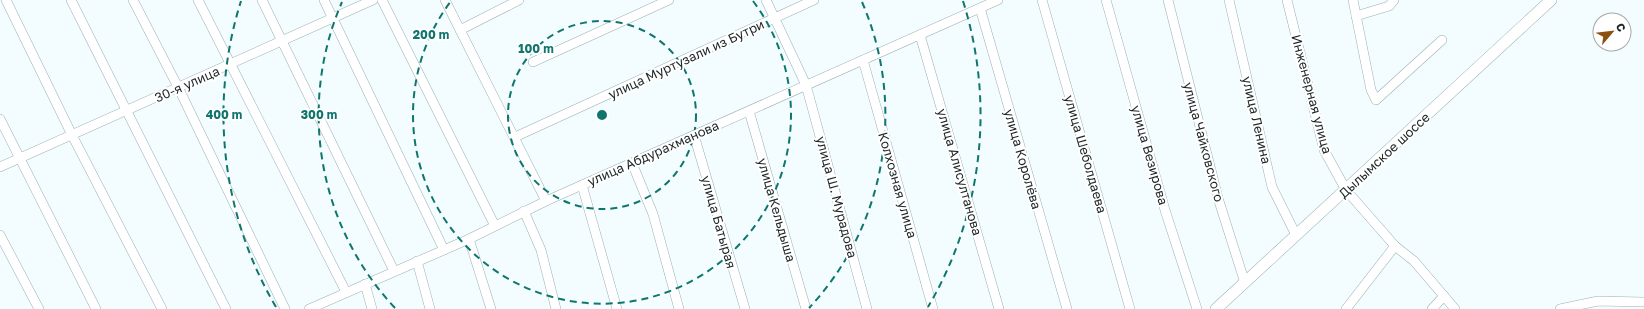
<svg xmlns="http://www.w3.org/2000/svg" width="1644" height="309" font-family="'Golos Text',sans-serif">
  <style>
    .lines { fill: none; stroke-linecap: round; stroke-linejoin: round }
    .minor-casing { stroke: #9bb0b4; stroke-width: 10 }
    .major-casing { stroke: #9bb0b4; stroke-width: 12 }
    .minor { stroke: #fff; stroke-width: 9 }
    .major { stroke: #fff; stroke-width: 11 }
    .ring { fill: none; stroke: #0f766e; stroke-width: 2; stroke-dasharray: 7 5 }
    .labels { text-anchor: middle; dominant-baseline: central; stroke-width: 4; stroke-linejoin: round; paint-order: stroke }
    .street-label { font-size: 13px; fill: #1d2627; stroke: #fff }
    .centre { fill: #0f766e; stroke: #fff; stroke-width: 2 }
    .ring-label { font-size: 12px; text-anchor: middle; font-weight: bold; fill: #0f766e; stroke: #fff; stroke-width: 4; stroke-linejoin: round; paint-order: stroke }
  </style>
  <rect width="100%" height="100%" fill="#f3fcfe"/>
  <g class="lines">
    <!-- minor casing -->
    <g class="minor-casing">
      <g id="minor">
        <path d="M6,0L72,135L162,309"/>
        <path d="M71,0L226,309"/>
        <path d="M133,0L178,87L285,309"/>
        <path d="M198,0L346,292"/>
        <path d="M262,0L394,271"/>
        <path d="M324,0L444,250"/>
        <path d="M382,0L495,226"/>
        <path d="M445,0L546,201"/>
        <path d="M766,0L806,85L867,309"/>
        <path d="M1042,0L1130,309"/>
        <path d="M1106,0L1165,210L1197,309"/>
        <path d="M1168,0L1218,198L1245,283"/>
        <path d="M1229,0L1272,187L1296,235"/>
        <path d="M1287,0L1324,150L1346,190L1395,246L1414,261L1455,309"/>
        <path d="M1353,0L1371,90L1376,100L1442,40"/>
        <path d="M980,8L1067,309"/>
        <path d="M1356,16L1389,6L1394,0"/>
        <path d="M460,30L519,0"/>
        <path d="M920,35L999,309"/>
        <path d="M863,60L933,309"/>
        <path d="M533,62L669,0"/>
        <path d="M749,111L806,309"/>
        <path d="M0,119L96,309"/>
        <path d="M694,135L745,309"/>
        <path d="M515,137L814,0"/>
        <path d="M632,163L653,214L679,309"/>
        <path d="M0,167L373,0"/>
        <path d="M582,185L617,309"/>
        <path d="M524,211L541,250L556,309"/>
        <path d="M0,235L39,309"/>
        <path d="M469,239L491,309"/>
        <path d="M417,261L430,309"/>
        <path d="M365,284L372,309"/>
        <path d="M309,309L469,239L546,201L998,0"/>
        <path d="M1346,309L1395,246"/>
        <path d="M1432,309L1444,296"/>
        <path d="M1560,309L1598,301L1644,302"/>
      </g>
    </g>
    <!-- major casing -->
    <g class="major-casing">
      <path id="major" d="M1216,309L1551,0"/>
    </g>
    <!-- minor -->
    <use href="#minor" class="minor"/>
    <!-- major -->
    <use href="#major" class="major"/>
  </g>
  <!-- distance rings -->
  <g class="ring">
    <circle cx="602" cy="115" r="94"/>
    <path d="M753 1A189 189 0 1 1 451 1"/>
    <path d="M395 308A283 283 0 0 1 342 2M862 2A283 283 0 0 1 809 308"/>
    <path d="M276 307A378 378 0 0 1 241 1M963 1A378 378 0 0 1 928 307"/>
  </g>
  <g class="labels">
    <!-- street labels -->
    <g class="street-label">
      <text transform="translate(686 59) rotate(-25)">улица Муртузали из Бутри</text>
      <text transform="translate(187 84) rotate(-24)">30-я улица</text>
      <text transform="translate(1312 94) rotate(75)">Инженерная улица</text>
      <text transform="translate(1257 120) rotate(77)">улица Ленина</text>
      <text transform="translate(1204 142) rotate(75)">улица Чайковского</text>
      <text transform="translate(653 153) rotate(-24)">улица Абдурахманова</text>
      <text transform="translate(1086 154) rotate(74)">улица Шеболдаева</text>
      <text transform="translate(1150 155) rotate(74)">улица Везирова</text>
      <text transform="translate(1384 155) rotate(-43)">Дылымское шоссе</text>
      <text transform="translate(1023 159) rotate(74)">улица Королёва</text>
      <text transform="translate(960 172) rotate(74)">улица Алисултанова</text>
      <text transform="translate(898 185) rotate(74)">Колхозная улица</text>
      <text transform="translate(837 197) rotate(75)">улица Ш. Мурадова</text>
      <text transform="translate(777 210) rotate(74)">улица Кельдыша</text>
      <text transform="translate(719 222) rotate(74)">улица Батырая</text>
    </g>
  </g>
  <circle cx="602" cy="115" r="6" class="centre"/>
  <g class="ring-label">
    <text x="431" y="39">200 m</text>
    <text x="536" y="53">100 m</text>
    <text x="319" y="119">300 m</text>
    <text x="224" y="119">400 m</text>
  </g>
  <!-- north arrow -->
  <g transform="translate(1612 32) rotate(62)"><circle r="19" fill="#ffffff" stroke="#a5a8a9"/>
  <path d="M0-3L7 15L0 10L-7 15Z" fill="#8c510e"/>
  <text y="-6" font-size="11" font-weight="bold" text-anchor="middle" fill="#1d2627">С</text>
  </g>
</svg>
